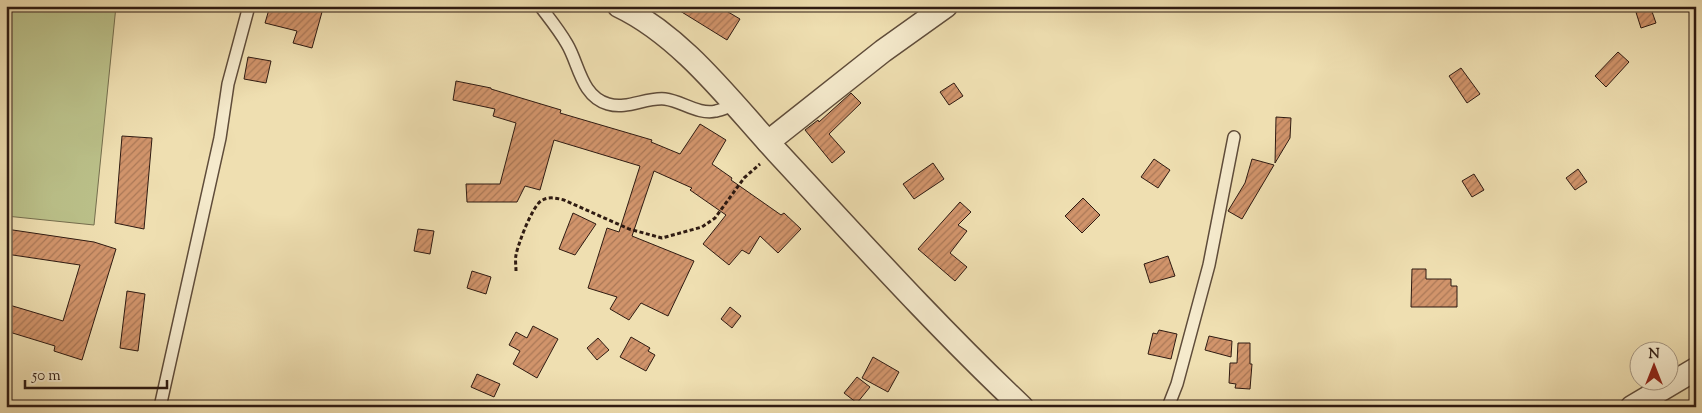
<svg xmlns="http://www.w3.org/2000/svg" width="1702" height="413" font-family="'Sorts Mill Goudy',serif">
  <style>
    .pitch { fill: #bbc18a; stroke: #756e4e }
    .building { fill: url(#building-hatch); stroke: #2f1b12 }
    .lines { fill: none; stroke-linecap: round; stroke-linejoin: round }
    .service-casing { stroke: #5f4c3a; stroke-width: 14 }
    .minor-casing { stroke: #5f4c3a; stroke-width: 25 }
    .path { stroke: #2f1b12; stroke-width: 3; stroke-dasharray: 4 2.5; stroke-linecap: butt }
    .service { stroke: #f5eacc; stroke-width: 11 }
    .minor { stroke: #f5eacc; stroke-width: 22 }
  </style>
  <defs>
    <pattern id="building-hatch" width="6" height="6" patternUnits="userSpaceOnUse" patternTransform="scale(1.25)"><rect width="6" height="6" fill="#d1946b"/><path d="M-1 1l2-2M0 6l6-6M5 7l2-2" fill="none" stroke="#aa7857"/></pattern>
  </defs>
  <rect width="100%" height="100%" fill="#efdfb1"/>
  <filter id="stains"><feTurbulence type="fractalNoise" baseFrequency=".004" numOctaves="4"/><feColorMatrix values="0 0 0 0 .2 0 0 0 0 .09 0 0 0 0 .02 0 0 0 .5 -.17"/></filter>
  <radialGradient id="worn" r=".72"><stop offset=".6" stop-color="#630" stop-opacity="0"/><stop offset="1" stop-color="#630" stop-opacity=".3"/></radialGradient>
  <!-- pitch -->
  <path class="pitch" d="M6,6H116L94,225L6,216Z"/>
  <!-- building -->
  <g class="building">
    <path d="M270,6H303L322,12L312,48L293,43L297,31L265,23Z"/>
    <path d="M672,6H718L740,19L727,40Z"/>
    <path d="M1634,6H1650L1656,23L1641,28Z"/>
    <path d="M1618,52L1629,62L1606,87L1595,76Z"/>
    <path d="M248,57L271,61L266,83L244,79Z"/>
    <path d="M1461,68L1480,94L1467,103L1449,76Z"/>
    <path d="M456,81L491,88V89L561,110L560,113L652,140L651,142L680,154L700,124L726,140L712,164L732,178L731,180L781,215L784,213L801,229L778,253L760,236L749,254L742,250L729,265L703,244L726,215L690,190L692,188L654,171L632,236L694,261L668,316L641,303L629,320L610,309L617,297L588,288L607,228L619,232L640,166L554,140L540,190L525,186L517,202H467L466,184H500L516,123L493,116L495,109L453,100Z"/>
    <path d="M954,83L963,96L949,105L940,92Z"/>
    <path d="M851,93L861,103L829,134L845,152L832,163L805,130L818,120L819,122Z"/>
    <path d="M1276,117L1291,118L1290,138L1275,163Z"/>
    <path d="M122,136L152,138L144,229L115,223Z"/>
    <path d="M1154,159L1170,170L1158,188L1141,177Z"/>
    <path d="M1252,159L1274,165L1242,219L1228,211L1245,183Z"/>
    <path d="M933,163L944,179L914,199L903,184Z"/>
    <path d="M1578,169L1587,182L1575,190L1566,178Z"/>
    <path d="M1474,174L1484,190L1472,197L1462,181Z"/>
    <path d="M1083,198L1100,215L1082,233L1065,216Z"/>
    <path d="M960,202L971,212L958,225L967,231L950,253L967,267L955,281L918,249Z"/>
    <path d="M573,213L596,224L575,255L559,249Z"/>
    <path d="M6,229L94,242L116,249L82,360L54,351L55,346L6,331V304L63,321L80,265L6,254Z"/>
    <path d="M418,229L434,231L430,254L414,251Z"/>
    <path d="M1168,256L1175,276L1150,283L1144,264Z"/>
    <path d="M1412,269H1426V279H1451V286H1457V307H1411Z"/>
    <path d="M472,271L491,277L486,294L467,288Z"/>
    <path d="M127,291L145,294L138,351L120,348Z"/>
    <path d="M730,307L741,316L732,328L721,319Z"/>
    <path d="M533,326L558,339L537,378L513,364L520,351L509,345L516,332L527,338Z"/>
    <path d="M1159,330L1177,334L1171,359L1148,354L1153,333L1157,334Z"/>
    <path d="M1209,336L1232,341L1231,357L1205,350Z"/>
    <path d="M631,337L650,348L648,351L655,355L646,371L620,357Z"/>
    <path d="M598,338L609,350L597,360L587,348Z"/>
    <path d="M1238,343H1250V364H1252L1250,389L1235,388L1236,384L1229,383L1230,363H1237Z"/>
    <path d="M873,357L899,372L888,392L862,378Z"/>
    <path d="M477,374L500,384L494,397L471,387Z"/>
    <path d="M857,377L870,387L857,403L844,393Z"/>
  </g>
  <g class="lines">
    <!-- service casing -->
    <g class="service-casing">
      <g id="service">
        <path d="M540,6C549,18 559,30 567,44C579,64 581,96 608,104C627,110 646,97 665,99C682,101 698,115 716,111C722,110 728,107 734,105"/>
        <path d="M160,407L220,138L228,84L249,6"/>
        <path d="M1168,407L1177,384L1209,265L1234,137"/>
      </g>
    </g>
    <!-- minor casing -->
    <g class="minor-casing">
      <g id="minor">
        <path d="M619,6C682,36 731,102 777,152C857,238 936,326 1022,407"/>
        <path d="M768,142L883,51L946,6"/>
        <path d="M1632,407L1696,369"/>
      </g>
    </g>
    <!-- path -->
    <path class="path" d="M516,271C516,266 515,260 516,255C518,244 532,207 541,201C548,196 556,198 564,200L629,229L662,238L702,227L715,218L744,178L760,164"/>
    <!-- service -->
    <use href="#service" class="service"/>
    <!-- minor -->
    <use href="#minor" class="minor"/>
  </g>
  <!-- margin -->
  <rect width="1702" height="413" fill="none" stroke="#efdfb1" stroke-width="25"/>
  <rect x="8" y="8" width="1687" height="398" fill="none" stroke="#2f1b12" stroke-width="2.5"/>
  <rect x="12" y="12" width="1677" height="388" fill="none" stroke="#2f1b12"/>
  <!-- north arrow -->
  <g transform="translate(1654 366)"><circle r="24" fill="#f5eacc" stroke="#a69782"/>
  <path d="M0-4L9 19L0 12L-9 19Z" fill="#8f2418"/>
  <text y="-8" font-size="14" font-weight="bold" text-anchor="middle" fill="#2f1b12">N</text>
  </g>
  <!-- scale -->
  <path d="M25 380v8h142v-8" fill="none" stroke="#2f1b12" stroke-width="2.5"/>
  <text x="32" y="380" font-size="15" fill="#2f1b12" stroke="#f5eacc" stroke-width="4" paint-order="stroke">50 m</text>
  <rect width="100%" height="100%" filter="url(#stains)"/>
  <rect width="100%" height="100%" fill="url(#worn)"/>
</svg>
